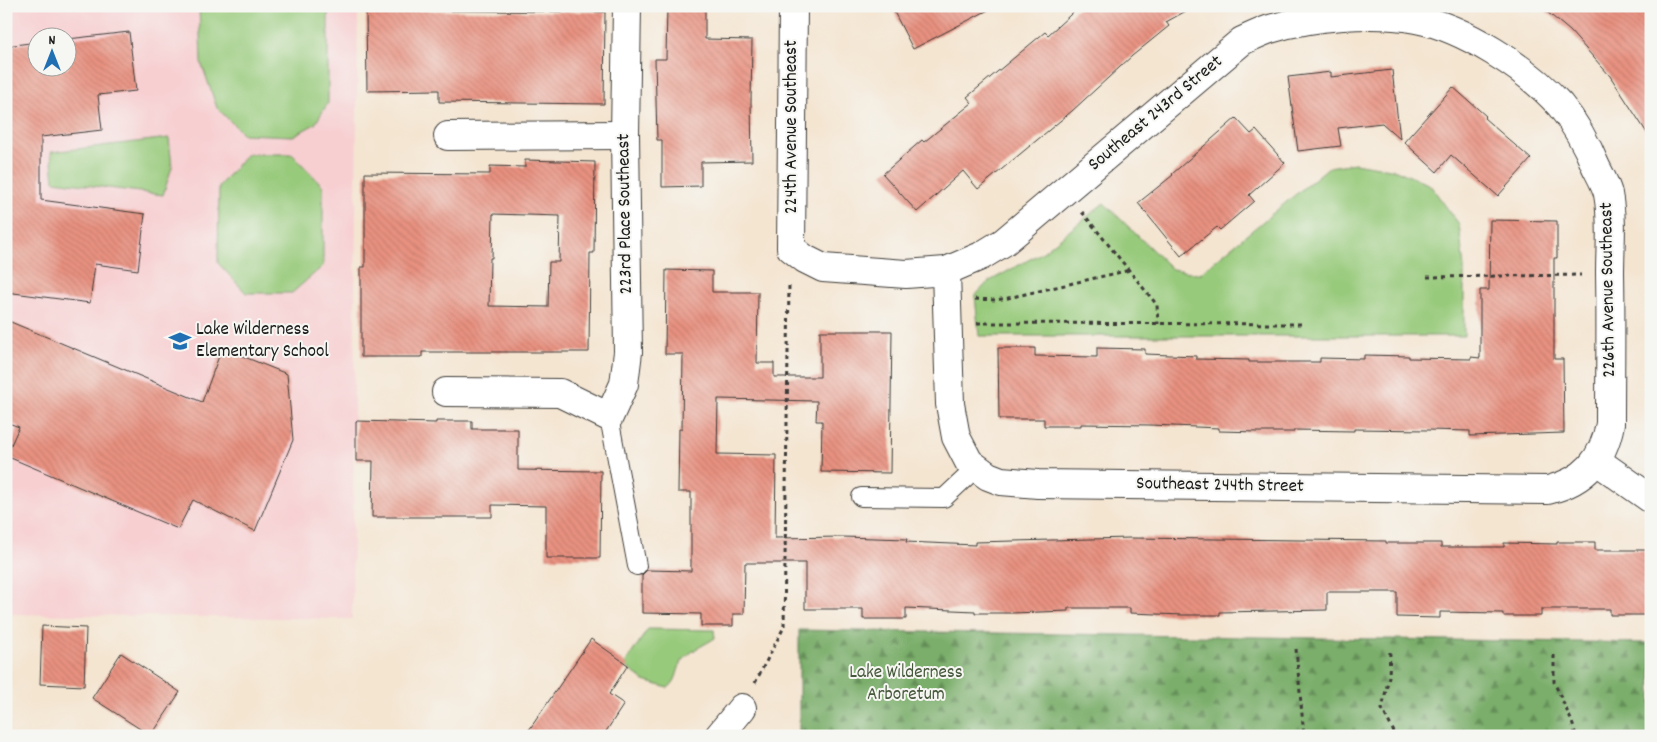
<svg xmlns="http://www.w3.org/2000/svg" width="1657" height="742" font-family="Dekko,sans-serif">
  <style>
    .built { fill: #f7cfd1; fill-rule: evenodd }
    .forest { fill: url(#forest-firs); stroke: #4b6544 }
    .park { fill: #98ca7b; stroke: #5a734c }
    .building { fill: url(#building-back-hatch); fill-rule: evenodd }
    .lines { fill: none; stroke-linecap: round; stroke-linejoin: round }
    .lane-casing { stroke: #3c3a37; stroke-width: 20 }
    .street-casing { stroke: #3c3a37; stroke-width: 30 }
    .path { stroke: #3c3a37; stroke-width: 3; stroke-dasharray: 4 4; stroke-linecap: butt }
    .lane { stroke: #fff; stroke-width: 18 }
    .street { stroke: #fff; stroke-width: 28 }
    .labels { text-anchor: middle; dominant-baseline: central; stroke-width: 4; stroke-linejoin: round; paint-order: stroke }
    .street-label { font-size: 19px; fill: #1c1c1c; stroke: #f6f6f2 }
    .poi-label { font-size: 19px; fill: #1c1c1c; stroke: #f6f6f2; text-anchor: start }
    .park-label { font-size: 19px; fill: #47593d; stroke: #f6f6f2 }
  </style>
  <defs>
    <pattern id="forest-firs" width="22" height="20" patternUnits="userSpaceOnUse" patternTransform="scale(1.25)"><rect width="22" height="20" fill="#7aae6b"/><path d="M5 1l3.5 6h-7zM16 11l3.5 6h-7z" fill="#638d57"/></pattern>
    <pattern id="building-back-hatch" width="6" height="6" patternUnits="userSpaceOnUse" patternTransform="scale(1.25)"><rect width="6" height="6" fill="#e89180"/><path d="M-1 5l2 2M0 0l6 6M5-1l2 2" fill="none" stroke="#c67c6e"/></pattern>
  </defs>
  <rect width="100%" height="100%" fill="#f6f6f2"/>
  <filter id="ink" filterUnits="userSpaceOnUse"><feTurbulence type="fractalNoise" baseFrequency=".02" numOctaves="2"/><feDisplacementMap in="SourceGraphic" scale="10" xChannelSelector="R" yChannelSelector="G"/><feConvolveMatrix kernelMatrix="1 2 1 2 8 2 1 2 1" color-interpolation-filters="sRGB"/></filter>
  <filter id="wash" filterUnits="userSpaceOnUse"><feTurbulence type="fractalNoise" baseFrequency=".0096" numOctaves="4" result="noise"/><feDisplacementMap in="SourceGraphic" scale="20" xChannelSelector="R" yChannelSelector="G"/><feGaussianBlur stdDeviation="1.12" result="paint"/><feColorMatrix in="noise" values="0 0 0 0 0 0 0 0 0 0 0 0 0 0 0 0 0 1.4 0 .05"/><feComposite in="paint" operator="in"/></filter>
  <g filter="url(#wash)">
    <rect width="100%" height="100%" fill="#f4e5d1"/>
    <!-- built -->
    <path class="built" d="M6,6H358L352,619L6,614ZM38,38H68V68H38Z"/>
    <!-- forest -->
    <path class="forest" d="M799,630L1651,643V736H799Z"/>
    <!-- park -->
    <g class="park">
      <path d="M199,6H328V103L315,124L293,136L243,134L217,108L201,62Z"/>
      <path d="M169,138L172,167L163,195L54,181L51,152Z"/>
      <path d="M247,154H292L323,186V266L292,293H246L218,263L219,186Z"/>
      <path d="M1355,163L1396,170L1430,185L1459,224L1464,268V336H979L975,296L988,282L1043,252L1104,203L1172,269L1199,274L1329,167Z"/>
      <path d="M648,629L714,630L715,638C706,644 692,650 685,658C675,668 680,679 668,688L644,681L624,665Z"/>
    </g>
    <g id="blocks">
      <!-- building -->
      <g class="building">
        <path d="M667,6H705V39L752,40L751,102L752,161L701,162V186L662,187V140H657L655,59H666Z"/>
        <path d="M891,6H996L913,49Z"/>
        <path d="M1080,6H1195L1166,22L1169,26L1132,56L1072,111L978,189L963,171L917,212L883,174L922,140L924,142L972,103L967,97L1045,32L1048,35Z"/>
        <path d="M1540,6H1651V139L1610,76L1570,31Z"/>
        <path d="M366,10L605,12L604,104L439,102V90L367,91Z"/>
        <path d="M129,32L136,91L98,95L102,130L41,137V200L145,214L138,270L95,264L90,303L6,292V46L38,42V68H68V39Z"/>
        <path d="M1392,70L1400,139L1382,123L1338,128L1341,146L1298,151L1288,77L1331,72V77Z"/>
        <path d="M1453,87L1486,116L1484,118L1531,159L1498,196L1451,155L1437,172L1404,142Z"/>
        <path d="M1236,118L1251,134L1256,130L1285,163L1249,195L1254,201L1220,230L1217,227L1181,256L1138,203L1173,175L1172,174Z"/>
        <path d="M525,160L595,162L594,253H590L589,352H422V357H361V267H365V173L490,174V166L525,167ZM493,214L560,216L559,262H549L548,307L489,306L490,258H492Z"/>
        <path d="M1490,220L1557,221V258H1554V359H1563L1564,433L1470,436V431L1428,430L1354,429V431L1294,430V432H1258L1219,431V428L1150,425L1081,424V426H1044V419H999L998,348H1035V356L1097,357V348L1145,349V354L1196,356V359L1249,360V362H1320V358L1364,359V355L1409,356V358L1471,359V357L1480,358V290H1489Z"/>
        <path d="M666,270L712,271V292H758L757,363H774V377H820V331H892L890,473L821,472L822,421H816L817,401L718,399L717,454L776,455L775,538L843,537L907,539L906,542L975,545V542L1130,538L1386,541V543H1441V547H1504V543L1557,544V542H1595V550H1648V615H1610V609H1541V616H1503V613L1440,612V618L1397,617V592H1327V610L1220,612V615H1183L1130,613V608H1068V611L1012,613H975V611L906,608V619H863V609H805V563H745L744,614H733V626H701V614L642,613V575L647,570L691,571V492H678L679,429H682L683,354H665Z"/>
        <path d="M6,320L202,402L222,348L287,374L293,440L255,531L193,500L178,529L6,456L19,427L6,422Z"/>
        <path d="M356,421L436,423V421H472V429H518V470L601,471L600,558H546V506L492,505V517H372L373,461H356Z"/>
        <path d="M42,626L86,628L84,686L40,684Z"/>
        <path d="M591,639L628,665L609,694L624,704L603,736H525Z"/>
        <path d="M121,653L180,692L151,736L92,698Z"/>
      </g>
    </g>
  </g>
  <g filter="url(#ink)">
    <use href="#blocks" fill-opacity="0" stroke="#3c3a37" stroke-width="1"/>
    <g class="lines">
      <!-- lane casing -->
      <g class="lane-casing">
        <g id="lane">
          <path d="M609,417L637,566"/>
          <path d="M861,497L944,498L976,468"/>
        </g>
      </g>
      <!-- street casing -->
      <g class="street-casing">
        <g id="street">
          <path d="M793,6L791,248L805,259L823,268L906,274L946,271L981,256L1004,242L1242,41C1251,37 1261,32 1270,29C1312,16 1373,11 1416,19C1463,27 1528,69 1560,105C1575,123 1587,145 1596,167C1600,175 1606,185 1608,194C1613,220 1610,247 1610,273C1611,324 1610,374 1610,424C1603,460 1585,481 1548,490L1038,484L1001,481L988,476L969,462L956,437L950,404L946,271"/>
          <path d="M448,136L625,135"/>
          <path d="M446,392L560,393L609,417L624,384L628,352L625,135L627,6"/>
          <path d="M1597,461L1651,499"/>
          <path d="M719,736L742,708"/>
        </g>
      </g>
      <!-- path -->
      <g class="path">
        <path d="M1082,212L1157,305L1158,324"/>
        <path d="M1427,277L1581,275"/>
        <path d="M975,299L996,300L1008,298L1130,270"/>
        <path d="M977,323L1304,324"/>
        <path d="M1296,649L1304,736"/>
        <path d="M1390,652L1389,676L1382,709L1396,736"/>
        <path d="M1554,655V682L1572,722L1576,736"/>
        <path d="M755,683L784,627L789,284"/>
      </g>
      <!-- lane -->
      <use href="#lane" class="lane"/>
      <!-- street -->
      <use href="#street" class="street"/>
    </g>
  </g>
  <!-- icons -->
  <defs>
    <g id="school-bare" transform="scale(1.725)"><path d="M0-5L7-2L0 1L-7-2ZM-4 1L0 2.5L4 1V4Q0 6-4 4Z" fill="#1f6fb2" stroke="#f6f6f2" stroke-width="2.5" paint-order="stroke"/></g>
  </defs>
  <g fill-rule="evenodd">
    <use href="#school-bare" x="180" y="341"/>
  </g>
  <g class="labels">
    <!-- street labels -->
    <g class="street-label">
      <text transform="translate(1156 114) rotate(-40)">Southeast 243rd Street</text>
      <text transform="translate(792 127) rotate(-90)">224th Avenue Southeast</text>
      <text transform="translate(626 214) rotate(-91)">223rd Place Southeast</text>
      <text transform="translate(1609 290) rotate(-91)">226th Avenue Southeast</text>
      <text transform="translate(1220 486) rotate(1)">Southeast 244th Street</text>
    </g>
    <!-- poi labels -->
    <g class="poi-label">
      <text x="196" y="330">Lake Wilderness<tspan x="196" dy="22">Elementary School</tspan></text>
    </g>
    <!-- park labels -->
    <g class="park-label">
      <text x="906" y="673">Lake Wilderness<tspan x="906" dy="22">Arboretum</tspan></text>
    </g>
  </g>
  <!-- margin -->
  <rect width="1657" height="742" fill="none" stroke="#f6f6f2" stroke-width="25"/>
  <!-- north arrow -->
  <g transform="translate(52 52)"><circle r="24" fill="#f6f6f2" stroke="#9f9f9c"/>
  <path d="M0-4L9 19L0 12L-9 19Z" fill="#1f6fb2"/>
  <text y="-8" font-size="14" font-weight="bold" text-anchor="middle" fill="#1c1c1c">N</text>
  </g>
</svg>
